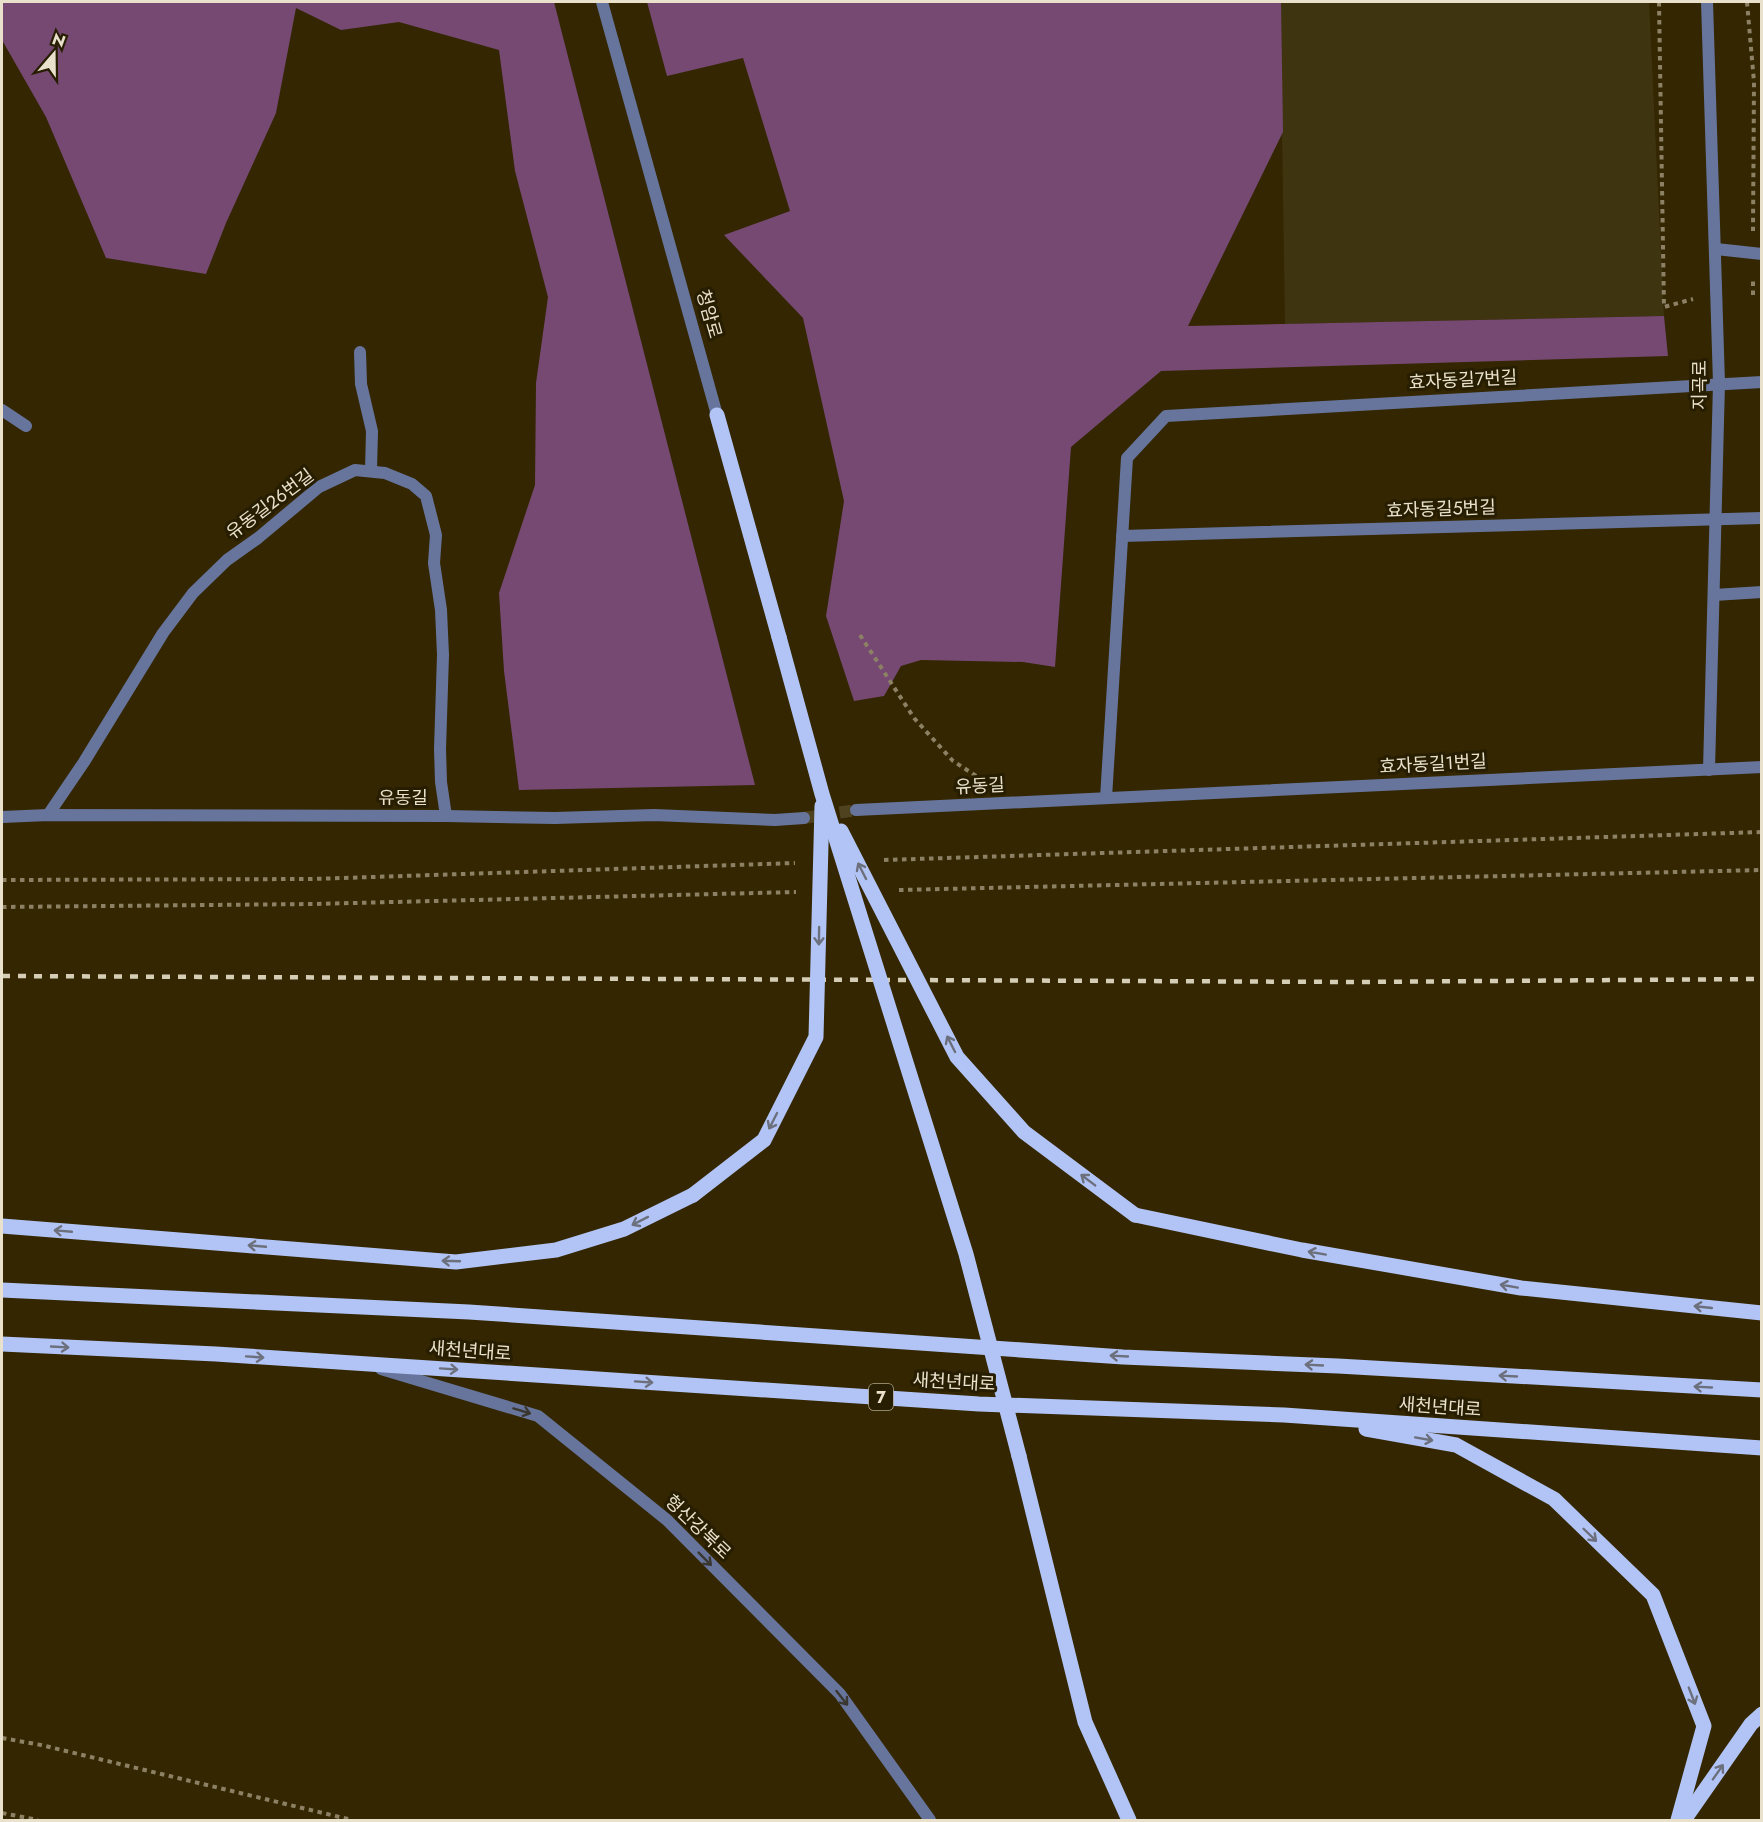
<svg xmlns="http://www.w3.org/2000/svg" width="1763" height="1822" font-family="Jost,'Noto Sans KR',sans-serif">
  <style>
    .built { fill: #3f3410 }
    .forest { fill: #754972 }
    .lines { fill: none; stroke-linecap: round; stroke-linejoin: round }
    .street-tunnel { stroke: #4e421f; stroke-width: 12; stroke-dasharray: 12 6; stroke-linecap: butt }
    .path { stroke: #8c8164; stroke-width: 4; stroke-dasharray: 4.5 4.5; stroke-linecap: butt }
    .lane { stroke: #67759d; stroke-width: 12 }
    .street { stroke: #67759d; stroke-width: 12 }
    .primary { stroke: #b2c4f6; stroke-width: 15 }
    .rail { stroke: #d6cdb7; stroke-width: 4.5; stroke-dasharray: 8 8; stroke-linecap: butt }
    .primary-bridge { stroke: #b2c4f6; stroke-width: 15 }
    .oneway { stroke: #6c707c }
    .oneway2 { stroke: #3a3730 }
    .labels { text-anchor: middle; dominant-baseline: central; stroke-width: 6; stroke-linejoin: round; paint-order: stroke }
    .shield { fill: #271d01; stroke: #afa68f; stroke-width: 1.5 }
    .shield-label { font-size: 16px; font-weight: bold; fill: #e9e1cc }
    .street-label { font-size: 18px; fill: #e9e1cc; stroke: #271d01 }
  </style>
  <rect width="100%" height="100%" fill="#332600"/>
  <!-- built -->
  <path class="built" d="M1280,2H1649L1664,316L1285,324Z"/>
  <!-- forest -->
  <g class="forest">
    <path d="M2,2H554L755,785L519,790L504,671L499,593L535,485L536,383L548,297L515,171L499,50L399,22L341,30L296,8L276,113L226,223L206,274L106,258L46,117L2,40Z"/>
    <path d="M647,2H1281L1283,132L1188,326L1664,316L1668,356L1161,371L1071,447L1055,667L1023,662L921,660L901,666L884,696L854,701L826,616L844,501L803,318L724,235L790,211L743,58L667,76Z"/>
  </g>
  <g class="lines">
    <!-- street-tunnel -->
    <path class="street-tunnel" d="M804,818L856,810"/>
    <!-- path -->
    <g class="path">
      <path d="M1659,2L1664,307L1693,299"/>
      <path d="M1747,2L1754,82L1753,231"/>
      <path d="M1753,295V277"/>
      <path d="M860,635L914,718L953,761L981,779"/>
      <path d="M884,860L1762,832"/>
      <path d="M2,880L312,879L795,863"/>
      <path d="M899,890L1762,870"/>
      <path d="M2,907L313,904L796,892"/>
      <path d="M2,1738L41,1745L352,1820"/>
      <path d="M2,1813L38,1820"/>
    </g>
    <!-- lane -->
    <g class="lane">
      <path d="M1716,249L1762,254"/>
      <path d="M1714,595L1762,592"/>
    </g>
    <!-- street -->
    <g class="street">
      <path d="M602,2L717,415"/>
      <path d="M1707,2L1719,383L1709,770"/>
      <path d="M360,352L361,384L372,431L371,470"/>
      <path d="M2,410L26,426"/>
      <path d="M1122,536L1762,518"/>
      <path d="M1106,798L1127,458L1166,416L1762,382"/>
      <path d="M856,810L1762,767"/>
      <path d="M48,815L84,762L163,633L193,593L227,560L258,538L319,487L355,470L385,473L412,484L426,496L436,535L434,563L441,610L443,655L440,749L441,782L446,816"/>
      <path d="M2,817L48,815L446,816L555,818L654,815L775,820L804,818"/>
      <path d="M381,1369L538,1416L667,1520L840,1694L930,1820"/>
    </g>
    <!-- primary -->
    <g class="primary">
      <path d="M717,415L779,637"/>
      <path d="M1135,1215L1302,1250L1521,1288L1762,1313"/>
      <path d="M2,1226L456,1262L556,1250L624,1229L693,1195"/>
      <path d="M2,1290L469,1312L1123,1357L1338,1366L1762,1390"/>
      <path d="M2,1344L216,1354L979,1404L1284,1415L1762,1448"/>
      <path d="M1366,1429L1456,1445L1554,1499L1653,1595L1704,1726L1678,1820"/>
      <path d="M1019,1456L1085,1722L1129,1820"/>
      <path d="M1684,1820L1751,1724L1762,1714"/>
    </g>
    <!-- rail -->
    <path class="rail" d="M2,976L1353,982L1762,979"/>
    <!-- primary-bridge -->
    <g class="primary-bridge">
      <path d="M779,637L822,794L966,1254L1019,1456"/>
      <path d="M841,831L957,1057L1024,1132L1135,1215"/>
      <path d="M693,1195L764,1140L816,1037L822,806"/>
    </g>
  </g>
  <!-- one-way arrows -->
  <defs><path id="oneway-shaft" d="M-6 0H5M1.5-3L5.5 0L1.5 3" fill="none" stroke-width="1.6" stroke-linecap="round" stroke-linejoin="round" transform="scale(1.5)"/></defs>
  <g class="oneway">
    <use href="#oneway-shaft" transform="translate(862 871) rotate(-117)"/>
    <use href="#oneway-shaft" transform="translate(819 936) rotate(91)"/>
    <use href="#oneway-shaft" transform="translate(951 1044) rotate(-117)"/>
    <use href="#oneway-shaft" transform="translate(773 1121) rotate(117)"/>
    <use href="#oneway-shaft" transform="translate(1088 1180) rotate(-143)"/>
    <use href="#oneway-shaft" transform="translate(640 1221) rotate(153)"/>
    <use href="#oneway-shaft" transform="translate(63 1231) rotate(-175)"/>
    <use href="#oneway-shaft" transform="translate(257 1246) rotate(-175)"/>
    <use href="#oneway-shaft" transform="translate(1317 1253) rotate(-170)"/>
    <use href="#oneway-shaft" transform="translate(451 1261) rotate(-178)"/>
    <use href="#oneway-shaft" transform="translate(1509 1286) rotate(-170)"/>
    <use href="#oneway-shaft" transform="translate(1703 1307) rotate(-174)"/>
    <use href="#oneway-shaft" transform="translate(60 1347) rotate(3)"/>
    <use href="#oneway-shaft" transform="translate(1119 1356) rotate(-177)"/>
    <use href="#oneway-shaft" transform="translate(255 1357) rotate(4)"/>
    <use href="#oneway-shaft" transform="translate(1314 1365) rotate(-177)"/>
    <use href="#oneway-shaft" transform="translate(449 1369) rotate(4)"/>
    <use href="#oneway-shaft" transform="translate(1508 1376) rotate(-177)"/>
    <use href="#oneway-shaft" transform="translate(644 1382) rotate(4)"/>
    <use href="#oneway-shaft" transform="translate(1703 1387) rotate(-177)"/>
    <use href="#oneway-shaft" transform="translate(1424 1439) rotate(10)"/>
    <use href="#oneway-shaft" transform="translate(1590 1535) rotate(44)"/>
    <use href="#oneway-shaft" transform="translate(1692 1696) rotate(69)"/>
    <use href="#oneway-shaft" transform="translate(1718 1772) rotate(-55)"/>
  </g>
  <g class="oneway2">
    <use href="#oneway-shaft" transform="translate(522 1411) rotate(17)"/>
    <use href="#oneway-shaft" transform="translate(705 1559) rotate(45)"/>
    <use href="#oneway-shaft" transform="translate(842 1698) rotate(52)"/>
  </g>
  <g class="labels">
    <!-- shield labels -->
    <rect class="shield" x="869" y="1384" width="24" height="26" rx="4.5"/>
    <g class="shield-label">
      <text x="881" y="1397">7</text>
    </g>
    <!-- street labels -->
    <g class="street-label">
      <text transform="translate(709 314) rotate(74)">청암로</text>
      <text transform="translate(1463 380) rotate(-3)">효자동길7번길</text>
      <text transform="translate(1700 385) rotate(-90)">지곡로</text>
      <text transform="translate(270 504) rotate(-37)">유동길26번길</text>
      <text transform="translate(1441 509) rotate(-2)">효자동길5번길</text>
      <text transform="translate(1433 764) rotate(-3)">효자동길1번길</text>
      <text transform="translate(980 786) rotate(-3)">유동길</text>
      <text x="403" y="798">유동길</text>
      <text transform="translate(470 1351) rotate(4)">새천년대로</text>
      <text transform="translate(954 1382) rotate(3)">새천년대로</text>
      <text transform="translate(1440 1407) rotate(4)">새천년대로</text>
      <text transform="translate(698 1527) rotate(44)">형산강북로</text>
    </g>
  </g>
  <!-- border -->
  <rect width="1763" height="1822" fill="none" stroke="#e9e1cc" stroke-width="6"/>
  <!-- north arrow -->
  <g transform="translate(54 54) rotate(20)" stroke="#271d01" stroke-width="4.5" paint-order="stroke">
  <path d="M0-4.5L10 22L0 15L-10 22Z" fill="#e9e1cc"/>
  <text y="-9" font-size="16" font-weight="bold" text-anchor="middle" fill="#e9e1cc">N</text>
  </g>
</svg>
